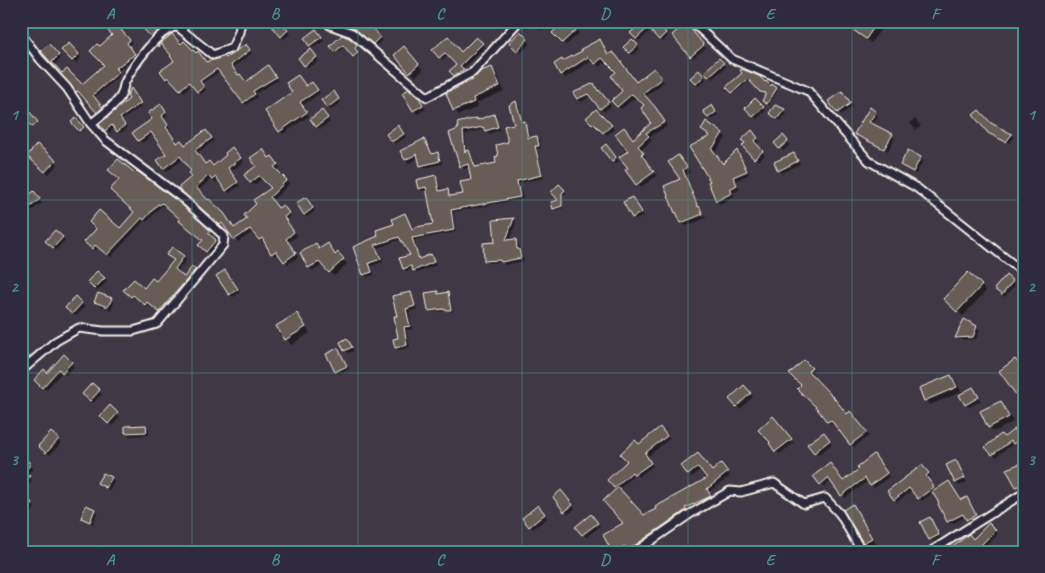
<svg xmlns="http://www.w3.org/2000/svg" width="1045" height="573" font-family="Caveat,sans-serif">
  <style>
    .shadow { fill: #0007 }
    .building { fill: #675b57; stroke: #f4f1e8 }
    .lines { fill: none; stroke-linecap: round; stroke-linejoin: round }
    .street-casing { stroke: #f4f1e8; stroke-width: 11 }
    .street { stroke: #2f2a3d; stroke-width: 7 }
    .grid { fill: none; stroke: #48958c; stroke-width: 1; stroke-opacity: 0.55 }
    .neatline { fill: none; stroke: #48958c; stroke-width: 2 }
    .grid-label { font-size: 16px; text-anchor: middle; font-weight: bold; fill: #48958c }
  </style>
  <rect width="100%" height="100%" fill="#403945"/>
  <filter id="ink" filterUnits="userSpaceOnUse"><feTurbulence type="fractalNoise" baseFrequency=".02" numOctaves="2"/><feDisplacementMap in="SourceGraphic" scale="10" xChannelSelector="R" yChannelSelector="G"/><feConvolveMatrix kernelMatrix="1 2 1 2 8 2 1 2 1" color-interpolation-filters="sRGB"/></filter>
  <g filter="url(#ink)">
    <!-- shadow -->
    <g class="shadow">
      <path d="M111,21L132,43L128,46L137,57L119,70L112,63L110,65L120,75L94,98L103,108L110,101L112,103L100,114L81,92L80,94L63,74L82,86L106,65L100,48L114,35Z"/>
      <path d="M138,21H168L172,25L154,39Z"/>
      <path d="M279,21L290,34L284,39L281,36Z"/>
      <path d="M358,21H376L370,25L382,40L376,46L360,32L355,29L352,27Z"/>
      <path d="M532,21H545L548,24L542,30Z"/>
      <path d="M562,21H568L579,33L566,45L554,33L564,23Z"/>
      <path d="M594,21H604L599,26Z"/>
      <path d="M876,21L882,27L871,43L855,30Z"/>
      <path d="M654,22L668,36L663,42L651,30L639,41L632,33Z"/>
      <path d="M688,27L706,48L693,58L691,56Z"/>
      <path d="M520,33L530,43L521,53L510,43Z"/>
      <path d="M319,34L324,41L313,48L305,38Z"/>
      <path d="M172,36L181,46L206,63L226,60L248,49L252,53L233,68L239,77L246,83L271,70L278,80L255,94L257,97L246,105L220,71L201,84L206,90L201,94L192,84L184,92L172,79L169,81L167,78L176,61L173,55L165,46L163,48L160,45Z"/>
      <path d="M349,39L359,48L356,51L359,55L356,58L346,46L338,52L332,46Z"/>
      <path d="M476,39L485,47L462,70L465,73L458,78L451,71L457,65L449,55L443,60L434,50L461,53Z"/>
      <path d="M600,41L609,56L637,83L657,73L664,82L645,97L660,113L667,126L649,137L652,140L641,150L646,157L644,159L657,176L641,187L637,184L630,168L629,151L634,141L653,123L646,105L637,96L621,109L613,101L624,91L618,72L606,61L600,67L593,60L565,78L556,64L563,63Z"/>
      <path d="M632,41L640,49L633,55L625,48Z"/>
      <path d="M69,45L81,58L76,63L63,50Z"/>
      <path d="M49,46L61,58L54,65L43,51Z"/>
      <path d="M409,53L423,70L415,77L396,55Z"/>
      <path d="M314,54L319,61L308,68L300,58Z"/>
      <path d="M719,60L726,67L712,79L706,72Z"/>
      <path d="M492,68L497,73L504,91L477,103L478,107L459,115L454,110L475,80Z"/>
      <path d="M699,71L706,79L699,86L692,78Z"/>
      <path d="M743,73L778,90L769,105L763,101L767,94L763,93L751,80L734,93L728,87Z"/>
      <path d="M298,76L307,87L315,86L320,93L302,106L309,116L283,134L280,131Z"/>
      <path d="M593,84L611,106L604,112L591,96L581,102L578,99Z"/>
      <path d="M133,93L142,106L121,121L127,128L120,133L115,127L109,133L101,124L131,99Z"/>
      <path d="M404,94L418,98L426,109L417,114Z"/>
      <path d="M336,95L341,103L331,110L328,107Z"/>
      <path d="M845,95L853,106L841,115L830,102Z"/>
      <path d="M755,100L766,110L757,119L747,108Z"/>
      <path d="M516,103L519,105L523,123L527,126L530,139L537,138L540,140L541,148L537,149L544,178L519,183L523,199L453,212L456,232L414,240L420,260L431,256L436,265L417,273L414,269L407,271L404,268L412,256L402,239L377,248L383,262L371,266L374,275L367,277L364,274L355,248L380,237L405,215L413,230L435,225L428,190L422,191L419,188L435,177L438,180L441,192L447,190L451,197L464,195L473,181L470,167L464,169L462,166L450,134L477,120L478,121L493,116L496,119L500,130L489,134L485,129L465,134L467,152L472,155L477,168L497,164L509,143L516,125Z"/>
      <path d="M712,107L718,115L712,120L709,117Z"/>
      <path d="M776,107L787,113L781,121L774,116Z"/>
      <path d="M163,109L168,116L164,119L170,128L168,130L178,144L185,146L209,134L214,141L197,153L205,165L213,167L235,152L243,162L230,172L240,186L229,193L219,180L216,183L212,178L198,191L235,229L249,219L273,188L263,178L254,185L251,182L270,159L275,161L280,168L276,170L289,184L272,201L278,210L286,209L291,216L286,220L297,236L288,242L298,257L288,264L279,254L275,256L265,241L263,242L253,232L238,242L226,226L224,227L182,191L193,176V172L184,159L167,171L164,168L168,154L154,134L142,143L139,140Z"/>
      <path d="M870,109L878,116L872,125L895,138L888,151L856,134Z"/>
      <path d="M596,111L614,129L607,135L588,119Z"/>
      <path d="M325,115L330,122L320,129L317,126Z"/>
      <path d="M915,119L921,126L916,130L910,123Z"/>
      <path d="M991,124L1014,137L1009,143L992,135Z"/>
      <path d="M401,130L406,137L395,144L392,140Z"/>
      <path d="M722,134L726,137L715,153L723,165L737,152L740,155L749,174L735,181L740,189L733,193L734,196L720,204L717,200L711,181V136Z"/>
      <path d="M755,135L760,141L756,145L765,155L758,161L743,146Z"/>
      <path d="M783,137L790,145L783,151L776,143Z"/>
      <path d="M424,140L433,155L438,154L441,157L442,164L424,168L421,165L419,157L409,163L406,160L402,152Z"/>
      <path d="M37,146L58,164L49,174L32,159Z"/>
      <path d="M609,148L619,161L615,164L612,161Z"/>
      <path d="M794,155L800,164L782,173L779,170Z"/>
      <path d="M678,156L690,172L686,175L700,209L706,218L686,226L676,212L665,187L682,180Z"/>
      <path d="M920,158L923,161L916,174L901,165Z"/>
      <path d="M135,175L179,204L213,235L210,237L218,244L209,254L200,245L204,241L165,205L163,207L161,206L147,222L145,220L111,257L99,247L95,251L86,242L120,229L135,212Z"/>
      <path d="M559,186L566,193L563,195V208L556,210L554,208L560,200Z"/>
      <path d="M37,196L42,203L31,211L29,208Z"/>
      <path d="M632,198L644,216L636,220L633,217Z"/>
      <path d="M309,201L315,211L307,217L304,214Z"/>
      <path d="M513,219L516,222L510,241L515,240L518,243L524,261L505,265L503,262L488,263L485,260Z"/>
      <path d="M56,232L65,240L56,250L47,241Z"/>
      <path d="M316,245L321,249L328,245L336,256L338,254L347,264L334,276L323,265L313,271L310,268L325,260Z"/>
      <path d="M21,256L28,262L21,269Z"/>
      <path d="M183,257L186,260L177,272L184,279L192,268L198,273L163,314L151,304L148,307L137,297L135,299L125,290H144L156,282L175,261L171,258Z"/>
      <path d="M97,273L107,281L98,291L89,282Z"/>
      <path d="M968,274L986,291L963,316L945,299Z"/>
      <path d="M228,275L240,292L233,297L230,294Z"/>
      <path d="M1006,277L1015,285L1005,297L999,292Z"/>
      <path d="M437,292L440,295L448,294L450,296L453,312L446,311L432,312L429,310Z"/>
      <path d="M410,294L413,297L417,309L409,312L412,329L406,330L410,347L399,350L396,347L400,339L399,317Z"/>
      <path d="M75,298L85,307L76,316L66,308Z"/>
      <path d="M111,299L114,302L111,310L98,305L95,302Z"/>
      <path d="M297,315L310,333L291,345L278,327Z"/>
      <path d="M976,327L980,330L976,339L959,340L956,338Z"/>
      <path d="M347,340L354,351L348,353L341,343Z"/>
      <path d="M338,349L349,369L339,374L336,371Z"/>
      <path d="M64,356L74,366L66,375L63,371L46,390L36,380L47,374Z"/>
      <path d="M804,361L814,371L810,375L847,415L853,416L869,436L854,447L834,422L831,424L828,422L802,386Z"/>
      <path d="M951,376L956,381L961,392L930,405L925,400Z"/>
      <path d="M92,384L102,394L93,403L83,394Z"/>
      <path d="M744,387L753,397L740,409L730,399Z"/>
      <path d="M973,389L981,401L969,407L966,404Z"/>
      <path d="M1001,402L1005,407L1013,422L994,432L989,427Z"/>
      <path d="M21,403L26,408L21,413Z"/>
      <path d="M110,407L120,417L112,426L102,416Z"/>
      <path d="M21,419L26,424L21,429Z"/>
      <path d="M776,420L794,443L779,454L776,451Z"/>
      <path d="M1024,425V441L1017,446L1014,443L996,457L987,447L1004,439Z"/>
      <path d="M146,426L149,429V435L129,436L126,433Z"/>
      <path d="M663,432L669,439L647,457L653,466L638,477L635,474L618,490L644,517L709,479L701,469L692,477L689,474L700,458L712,473L724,468L730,476L709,492L713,499L687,512L688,514L632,552L627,549L622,552H613L604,536L626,524L617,489L609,480L629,461L639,446Z"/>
      <path d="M51,434L61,443L50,455L40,446Z"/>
      <path d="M826,436L832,444L818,455L815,452Z"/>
      <path d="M21,457L33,468L27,475L32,480L25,490L21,487Z"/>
      <path d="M877,459L889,477L874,488L868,481L845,498L831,481L824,487L821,484L829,465L843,482Z"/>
      <path d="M955,462L967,482L959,486L947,466Z"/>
      <path d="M1024,462V488L1020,490L1017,486Z"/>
      <path d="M925,469L931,477L928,479L937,491L949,483L962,501L967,498L970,501L978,518L970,522L966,517L951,524L934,492L922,501L913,490L897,502L894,499Z"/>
      <path d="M111,478L114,481L109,490L99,483Z"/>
      <path d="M564,495L575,509L568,514L554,497Z"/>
      <path d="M21,498L35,507L29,519L21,514Z"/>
      <path d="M853,506L857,511L876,543L869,547L864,542Z"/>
      <path d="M94,510L97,513L93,524L82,517Z"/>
      <path d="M541,510L547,518L533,529L530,526Z"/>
      <path d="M594,519L600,526L586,537L577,527Z"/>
      <path d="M930,519L941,538L933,542L922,523Z"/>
      <path d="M989,525L998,534L980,552H948L962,542L961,541L969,535L974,541Z"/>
      <path d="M21,547L29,552H21Z"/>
      <path d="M660,547L665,552H655Z"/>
      <path d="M108,548L116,552H107Z"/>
      <path d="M557,549L560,552H551Z"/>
    </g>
    <!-- building -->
    <g class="building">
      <path d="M99,21H113L130,40L127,43L135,54L116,68L119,72L93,95L102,107L111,100L97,113L78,91L76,92L41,51L49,44L59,55L52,62L62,73L67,69L82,84L104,65L90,51L97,44L100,46L112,35Z"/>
      <path d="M136,21H171L151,37Z"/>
      <path d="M275,21H280L288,30L281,37L271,25Z"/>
      <path d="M356,21H368L380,37L373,44L355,29L350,27Z"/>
      <path d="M564,21H569L577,29L562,43L552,33Z"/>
      <path d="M634,21H656L666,33L659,40L648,28L636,39L630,33L638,26Z"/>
      <path d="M860,21H878L866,39L853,30Z"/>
      <path d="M686,23L704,45L690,57L672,35Z"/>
      <path d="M316,29L322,37L309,46L304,38Z"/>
      <path d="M520,31L528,39L517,51L509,43Z"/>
      <path d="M172,34L181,44L184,41L196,53L198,51L206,62L224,56L226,58L246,44L250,50L231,65L238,75L240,74L246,82L268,65L276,77L253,91L255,94L243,103L217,69L200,81L204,87L197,92L189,82L180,90L168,77L166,79L160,71L174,61L170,56L171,55L161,44L159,47L158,45Z"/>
      <path d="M342,35L349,38L358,45L355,48L358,53L353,57L343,45L335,52L330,46Z"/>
      <path d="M448,36L461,52L476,37L483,43L460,66L464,69L454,76L449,71L456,65L445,53L439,58L432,50Z"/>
      <path d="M600,39L608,55L612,52L616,55L636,82L654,68L662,78L643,93L656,108L665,122L646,133L649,136L638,146L644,153L641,154L654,172L636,185L625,170L628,168L619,157L628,151L615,134L624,127L633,139L651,123L641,108L644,105L632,94L617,107L611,101L622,91L611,76L616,72L602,58L595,64L588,57L560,75L554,64L562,59L563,61L582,51L581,49Z"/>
      <path d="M632,39L638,45L629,53L623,47Z"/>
      <path d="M69,43L79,54L72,61L61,50Z"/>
      <path d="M404,46L419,64L409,73L394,55Z"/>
      <path d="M311,49L317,57L304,66L298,58Z"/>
      <path d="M719,58L724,63L708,77L704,72Z"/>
      <path d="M492,67L500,86L473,98L474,102L453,111L446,93L473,80L472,78L481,71Z"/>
      <path d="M742,69L759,76L765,82L766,81L771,86L772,84L777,88L767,104L762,101L766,93L760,92L748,79L732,93L726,87L742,73L740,70Z"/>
      <path d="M699,70L704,76L696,84L690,78Z"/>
      <path d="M298,75L306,86L312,82L318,90L300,102L307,112L279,132L265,111L292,92L286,83Z"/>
      <path d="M594,83L598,91L599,90L609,102L600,109L588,94L577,99L573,93Z"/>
      <path d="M131,88L141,103L120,118L125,125L117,132L112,125L105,131L99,124L129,99L127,96Z"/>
      <path d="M409,89L419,97L423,105L413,111L402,93Z"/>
      <path d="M334,91L339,99L327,108L321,100Z"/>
      <path d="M842,91L851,103L837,113L828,101Z"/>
      <path d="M755,98L764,107L753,117L745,108Z"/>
      <path d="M516,101L522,122L525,121L528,138L537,136L539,146H535L542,175L517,181L520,197L451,210L454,230L412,238L419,259L431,254L434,262L413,271L411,266L403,269L399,258L410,255L399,237L375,245L381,259L369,263L372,272L363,275L353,247L378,236L376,230L394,224L392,219L405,213L412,229L417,227L433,224L426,187L418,189L416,180L436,175L439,191L448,189L449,196L463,194L460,182L471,180L468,164L460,167L449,133L458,129L457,123L477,118V120L494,114L498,127L485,131L483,127L463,131L465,153V151L469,150L475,167L496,163L495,157L498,156L496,145L508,142L504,126L514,124L509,105Z"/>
      <path d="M161,104L166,112L162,116L168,125L166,127L177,143L181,140L185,145L206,130L212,138L195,150L205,164L209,161L213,166L226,155L225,153L232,147L241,158L228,168L238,182L226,191L216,177L212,180L208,176L196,187L208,200L209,199L224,213L234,228L247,219L244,215L256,204L253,200L271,188L259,176L250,183L244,175L256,166L250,158L263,149L269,158L272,156L278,164L274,167L287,180L270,197L278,208L283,205L289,213L284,217L294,232L286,239L296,253L284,262L276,251L271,254L262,238L259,240L250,229L234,240L222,223L220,225L178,188L192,176L189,173L191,171L180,156L163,169L157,160L166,154L151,132L138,141L132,133L152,119L148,113Z"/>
      <path d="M712,105L716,112L708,118L703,111Z"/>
      <path d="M775,105L785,109L777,119L769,113Z"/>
      <path d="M870,107L876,112L869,122L893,134L884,149L854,134Z"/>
      <path d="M596,109L612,125L603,133L593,123L592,124L586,118Z"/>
      <path d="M322,110L328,118L316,127L310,119Z"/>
      <path d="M979,110L991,123L1012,134L1006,142L988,133L973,115Z"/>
      <path d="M29,111L38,122L32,127L23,116Z"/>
      <path d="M76,118L84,127L79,131L71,122Z"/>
      <path d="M706,121L723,133L712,149L723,164L737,150L747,171L733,177L737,185L730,189L732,193L716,201L708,182L710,181L689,147L710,136L701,130Z"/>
      <path d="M398,125L404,134L393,141H391L386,134Z"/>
      <path d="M752,130L758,138L754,141L763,151L754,159L742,146L745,143L741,140Z"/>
      <path d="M783,135L788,141L779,149L774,143Z"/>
      <path d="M424,139L432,154L438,152L440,161L420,166L417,154L405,160L400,151Z"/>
      <path d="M37,144L56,160L45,172L27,156Z"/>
      <path d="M606,144L616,157L612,162L601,148Z"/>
      <path d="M908,150L921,157L913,172L900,165Z"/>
      <path d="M794,153L798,161L778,171L774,162Z"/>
      <path d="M678,155L687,167L683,170L698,207L699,206L703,214L681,223L676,212L675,213L664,186L680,179L668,162Z"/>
      <path d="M118,159L135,173L137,171L180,203L211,231L208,233L216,240L206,252L198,245L203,240L179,221L180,219L162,203L160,205L158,204L144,220L142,218L107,255L95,245L92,249L84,242L96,229L89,222L99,210L120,228L134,212L110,190L119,179L108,170Z"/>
      <path d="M559,184L565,190L562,193V206L553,209L551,202L558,200L551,192Z"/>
      <path d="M34,191L40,199L28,209L22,201Z"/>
      <path d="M306,197L313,208L304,215L296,203Z"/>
      <path d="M632,197L642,212L632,218L623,202Z"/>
      <path d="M514,218L506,240L516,239L517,249H519L521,258L501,262L500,260L484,261L483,243L495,242L493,220Z"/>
      <path d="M55,230L63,237L53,248L45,241Z"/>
      <path d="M316,243L319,249L328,243L335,255L338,252L344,259L329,273L319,262L308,268L300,253Z"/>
      <path d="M172,247L184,256L175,269L184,277L192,267L196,269L159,312L147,302L145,305L133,295L131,297L123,290L134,279L144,288L152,278L156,281L174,260L166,255Z"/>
      <path d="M225,270L238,289L229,295L216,276Z"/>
      <path d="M97,271L105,278L94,289L87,282Z"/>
      <path d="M968,272L982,285L957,312L943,299Z"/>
      <path d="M1006,275L1013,281L1002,295L994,289Z"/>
      <path d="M438,291V294L448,292L451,310H444V309L428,311L425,293Z"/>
      <path d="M411,292L415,306L406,309L410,326L404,327L407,345L395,348L393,339L398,338L394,316H397L392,296Z"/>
      <path d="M98,293L112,298L108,307L94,302Z"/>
      <path d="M75,296L82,303L72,314L65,308Z"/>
      <path d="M297,313L306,327L285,340L276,326Z"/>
      <path d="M964,319L977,326L973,337L955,338Z"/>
      <path d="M347,338L352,347L344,351L340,342Z"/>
      <path d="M338,348L347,366L335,372L326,354Z"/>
      <path d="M64,354L72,362L62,373L59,369L42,388L34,380L44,369L47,373Z"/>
      <path d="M1015,359L1024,370V396L1019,399L999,371Z"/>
      <path d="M804,360L812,368L808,371L834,398L847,414L850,411L867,432L850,445L831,420L827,422L815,406L797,389L801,385L789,374Z"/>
      <path d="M951,375L957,387L924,401L919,388Z"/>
      <path d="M92,383L100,390L90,401L82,394Z"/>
      <path d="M744,385L751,393L736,407L729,399Z"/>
      <path d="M973,387L979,397L965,405L959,395Z"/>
      <path d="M1001,401L1009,417L988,428L980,411Z"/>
      <path d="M110,405L118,413L108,424L100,416Z"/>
      <path d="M773,416L792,439L775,452L769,443L770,442L758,430Z"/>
      <path d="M1024,422V436L1013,444L1011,441L992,455L985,447L1001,434L1004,437Z"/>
      <path d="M146,425L147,432L125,433V426Z"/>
      <path d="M660,427L667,436L645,453L651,463L634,475L632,472L614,488L607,480L627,461L620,454L635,440L639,444Z"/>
      <path d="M51,432L59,439L46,453L38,446Z"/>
      <path d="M824,432L830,440L814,453L807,444Z"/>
      <path d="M698,453L712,471L721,463L728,472L707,489L711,496L685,508L686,510L634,546L627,550L625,546L612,552L603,535L623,523L603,501L618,487L644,515L656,509L655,507L707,478L698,467L688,475L681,466Z"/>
      <path d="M874,454L887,473L870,486L865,478L841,496L828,478L820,485L813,476L830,463L843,481L859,469L857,467Z"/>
      <path d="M21,455L31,464L24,472L30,476L21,488Z"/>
      <path d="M956,460L965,478L955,483L946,465Z"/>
      <path d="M1024,462V483L1016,487L1006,469Z"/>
      <path d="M922,465L929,473L926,476L934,487L918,499L909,488L894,500L887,491Z"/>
      <path d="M103,473L112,477L106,488L97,483Z"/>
      <path d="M949,481L961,500L967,497L976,515L966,520L963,514L947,522L938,504L939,503L932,492Z"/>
      <path d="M561,490L573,505L564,512L553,497Z"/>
      <path d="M21,496L33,503L21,524Z"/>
      <path d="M853,504L872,538L863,543L843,510Z"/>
      <path d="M86,505L95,509L90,522L81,518Z"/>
      <path d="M538,505L545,514L529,527L522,518Z"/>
      <path d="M591,514L598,523L582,535L575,527Z"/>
      <path d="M930,517L939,535L929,540L920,522Z"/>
      <path d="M989,523L996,530L974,552H946L969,534L973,539Z"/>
    </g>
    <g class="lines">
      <!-- street casing -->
      <g class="street-casing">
        <g id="street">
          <path d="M326,21L330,25L352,33L427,97L473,72L519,21"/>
          <path d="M691,21L732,59L808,91L869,161L917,188L1024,273"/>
          <path d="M21,34L40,59L67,88L91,124L105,140L183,199L224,236L223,245L157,324L133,331H103L79,328L56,341L21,371"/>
          <path d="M91,124C99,117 115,106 120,97C123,93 123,87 125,82C132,68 160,26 178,27L213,55L232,48L239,32L241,21"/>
          <path d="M635,552L690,514L730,491L741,492L774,483L804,504L825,498L840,514L862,552"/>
          <path d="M930,552L1024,493"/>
        </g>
      </g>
      <!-- street -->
      <use href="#street" class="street"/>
    </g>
  </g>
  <!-- grid -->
  <path class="grid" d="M192,21V552M358,21V552M522,21V552M688,21V552M852,21V552M21,200H1024M21,373H1024"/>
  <!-- margin -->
  <rect width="1045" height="573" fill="none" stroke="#2f2a3d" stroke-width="55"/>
  <rect x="28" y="28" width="990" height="518" class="neatline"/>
  <g class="grid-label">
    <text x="110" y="19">A</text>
    <text x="275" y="19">B</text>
    <text x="440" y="19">C</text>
    <text x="605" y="19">D</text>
    <text x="770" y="19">E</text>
    <text x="935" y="19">F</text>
    <text x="14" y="120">1</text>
    <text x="1031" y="120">1</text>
    <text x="14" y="292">2</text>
    <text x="1031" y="292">2</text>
    <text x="14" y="465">3</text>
    <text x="1031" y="465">3</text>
    <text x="110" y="565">A</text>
    <text x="275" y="565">B</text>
    <text x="440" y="565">C</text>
    <text x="605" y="565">D</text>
    <text x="770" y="565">E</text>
    <text x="935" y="565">F</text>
  </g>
</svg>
